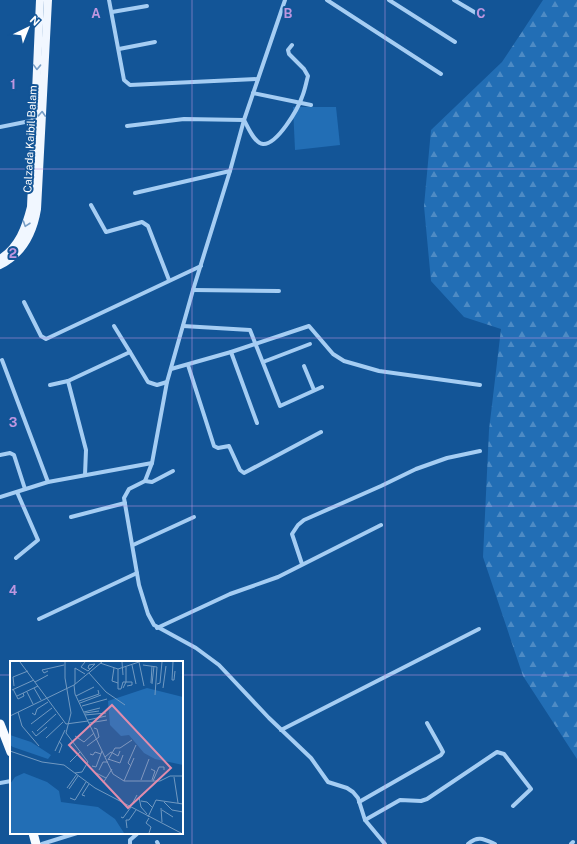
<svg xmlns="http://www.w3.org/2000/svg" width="577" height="844" font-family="'Public Sans',sans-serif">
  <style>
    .forest { fill: url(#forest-firs) }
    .park { fill: #226eb5 }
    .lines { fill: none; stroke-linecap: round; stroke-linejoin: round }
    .minor { stroke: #a5cdf3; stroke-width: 4 }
    .primary { stroke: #f1f7ff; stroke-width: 8 }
    .trunk { stroke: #f8fbff; stroke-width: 9 }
    .oneway { stroke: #779ec6 }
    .grid { fill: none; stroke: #bd96df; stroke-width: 1; stroke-opacity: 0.55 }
    .labels { text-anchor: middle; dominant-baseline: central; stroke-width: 4; stroke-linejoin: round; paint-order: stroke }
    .street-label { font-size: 11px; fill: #fff; stroke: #135597 }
    .inset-road { fill: none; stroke: #7199c1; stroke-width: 1 }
    .view { fill: #e08cad; fill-opacity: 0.15; stroke: #e08cad; stroke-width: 2 }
    .inset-edge { fill: none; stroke: #fff; stroke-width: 2 }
    .grid-label { font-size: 13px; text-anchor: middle; font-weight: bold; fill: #bd96df; stroke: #135597; stroke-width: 4; stroke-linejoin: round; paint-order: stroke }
  </style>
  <defs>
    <pattern id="forest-firs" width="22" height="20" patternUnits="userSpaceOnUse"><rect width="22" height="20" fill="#226eb5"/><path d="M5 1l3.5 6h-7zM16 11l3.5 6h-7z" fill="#4e8bc4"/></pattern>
  </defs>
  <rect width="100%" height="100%" fill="#135597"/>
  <!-- forest -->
  <path class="forest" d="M543,0H577V759L523,676L483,557L489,430L501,329L464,317L431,281L424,206L431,130L502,62Z"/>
  <!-- park -->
  <path class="park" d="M293,107H336L340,145L295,150Z"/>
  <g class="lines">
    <!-- minor -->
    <g class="minor">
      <path d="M109,0L124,80L130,85L258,79"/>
      <path d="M285,0L244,120L230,171L193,290L167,382L152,463L145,481L129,489L124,498L139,585L148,614L154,625L196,648L219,665L269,718L311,758L328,782L347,788L353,792L358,798L365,820L385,844"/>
      <path d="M327,0L441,74"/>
      <path d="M389,0L455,42"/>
      <path d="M454,0L481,16"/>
      <path d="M112,12L147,6"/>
      <path d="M119,49L155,42"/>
      <path d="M253,93L311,105"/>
      <path d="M127,126L184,119L244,120C248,127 254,143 263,144C277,145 298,109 302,97C305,90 306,83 308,76L304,69L289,54L288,50L292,45"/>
      <path d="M0,127L35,120"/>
      <path d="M135,193L230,171"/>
      <path d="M91,205L106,232L142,222L148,226L169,280"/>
      <path d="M193,290L279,291"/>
      <path d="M24,302L41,336L46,339L201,266"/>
      <path d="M114,326L130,352"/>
      <path d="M183,326L250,330L280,406L322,387"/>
      <path d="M231,352L257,423"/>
      <path d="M2,360L48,482"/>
      <path d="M263,362L310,344"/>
      <path d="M188,365L214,446L218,448L229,446L240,470L244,473L321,432"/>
      <path d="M304,366L314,390"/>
      <path d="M171,369L231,352L309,326L333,354L344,361L379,371L480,385"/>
      <path d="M68,381L86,450L85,475"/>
      <path d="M50,385L68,381L130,352L148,382L157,385L167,382"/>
      <path d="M0,455L10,453L14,455L25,489"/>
      <path d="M145,481L152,482L173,471"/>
      <path d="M0,497L48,482L152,463"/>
      <path d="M71,517L125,503"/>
      <path d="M133,545L194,517"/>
      <path d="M16,558L38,540L17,492"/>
      <path d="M302,564L292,534L298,525L304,520L381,486L416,469L447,458L480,451"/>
      <path d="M39,619L137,573"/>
      <path d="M157,628L230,594L278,577L381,525"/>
      <path d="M281,730L479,629"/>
      <path d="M0,783L11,781"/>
      <path d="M359,802L441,755L443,752L441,748L427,723"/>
      <path d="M365,820L400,800L421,801L427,799L497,752L504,754L531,789L513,806"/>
      <path d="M157,842L158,844"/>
      <path d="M42,844L77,833"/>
      <path d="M130,844V840L138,833"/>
      <path d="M468,844C478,835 484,839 495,844"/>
      <path d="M571,844L573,842"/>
    </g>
    <!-- primary -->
    <g class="primary">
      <path d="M0,259C19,247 26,227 31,207L40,0"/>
      <path d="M0,265C22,254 33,233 37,209L48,0"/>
    </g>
    <!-- trunk -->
    <g class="trunk">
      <path d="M0,724L11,752"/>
      <path d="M33,833L36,844"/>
    </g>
  </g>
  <!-- one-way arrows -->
  <defs><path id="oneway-chevron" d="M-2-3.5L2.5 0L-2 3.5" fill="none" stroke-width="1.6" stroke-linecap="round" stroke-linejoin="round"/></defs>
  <g class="oneway">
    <use href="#oneway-chevron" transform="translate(37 67) rotate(92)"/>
    <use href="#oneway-chevron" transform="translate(42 114) rotate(-87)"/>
    <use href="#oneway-chevron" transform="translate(26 224) rotate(109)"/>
  </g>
  <!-- grid -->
  <path class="grid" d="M192,0V844M385,0V844M0,169H577M0,338H577M0,506H577M0,675H11M182,675H577"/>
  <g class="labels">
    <!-- street labels -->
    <g class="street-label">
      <text transform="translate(30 139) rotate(-87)">Calzada Kaibil Balam</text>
    </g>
  </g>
  <!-- overview -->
  <g transform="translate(10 661)">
    <rect width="173" height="173" fill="#135597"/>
    <path d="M137,27L173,36V104L145,98L134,92L119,74L111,75L100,64L98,40ZM0,74L21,81L41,94L38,98L3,86L0,84ZM14,112L37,121L49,130L51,141L88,146L105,158L114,172H0V123L5,116Z" fill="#226eb5"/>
    <path class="inset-road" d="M10,1L56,63L78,60M55,1V17L61,52L56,72L78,101L72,111L65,112M75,1L71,6L78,10L85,3L79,4L78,7L80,8M112,1L113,14M129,1L134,25M163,1L162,19H164L165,10M90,2L108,8L129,1M122,4L126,23M133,4L147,6L145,34M104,7L102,20L108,22M108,8V28H111L113,21H122V24L117,25M38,10L34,12L32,9L54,4M79,12L96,31L115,44M25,21L38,14M141,22L142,5M65,23V7L75,13M142,23L144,5M147,23L150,22L152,1M64,24L65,33L103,113L114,120H150L160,115H173M4,25L3,16L18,10M24,27L31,39M113,27L116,21V6M153,27L156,5M3,28L8,38L14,35L13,32M2,29L24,19M17,31L23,43M7,35L28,25M66,35L84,26M69,40L89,33L88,29M70,42L91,34M72,45L97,38M8,51L12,65L29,85M74,51L90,47M22,52L25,54L27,48L38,41M75,52L89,50M75,54L96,52M0,55L64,24L92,1M78,59L96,55M79,62L97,59M21,63L42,47M22,70L26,75L37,66M27,70L46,53M65,75L74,81L84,72M36,77L53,61M49,80L52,84L49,92M77,85L89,76L87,68L84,67M0,90L32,101L54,104L85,127L171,172M45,90L55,69M80,93L83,94L85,91L91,93M95,96L101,91L108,95L110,90M98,98L110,102L113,94M98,99L105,87H110L122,79M60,101L70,91M82,105L86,106L92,90M121,105L118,102L126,84M141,108L145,110L142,119M89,109L93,101H98M84,111L96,117M164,116L168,142M131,119L139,98M114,120L124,97M143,120L149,106H154V109M93,122L102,108M57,127L67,113M59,128L68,115M75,135L72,134L79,123M129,136L131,146L137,153M60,137L65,139L76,121M131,140L137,141L142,146M154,141L162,149L173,151M121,145L127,134M151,147L152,161M152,149L163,156M111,156L113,157L121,146M138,156L146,139L173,143M139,157L136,162L141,166L139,172M117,167L116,159H119L126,149"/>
    <path class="view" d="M102,44L161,107L118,147L59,84Z"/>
    <rect width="173" height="173" class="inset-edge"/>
  </g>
  <g class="grid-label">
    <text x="96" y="18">A</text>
    <text x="288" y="18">B</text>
    <text x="481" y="18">C</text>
    <text x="13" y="89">1</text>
    <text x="13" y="258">2</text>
    <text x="13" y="427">3</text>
    <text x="13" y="595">4</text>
  </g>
  <!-- north arrow -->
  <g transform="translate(28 28) rotate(43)" stroke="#135597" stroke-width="3" paint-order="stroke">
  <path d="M0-3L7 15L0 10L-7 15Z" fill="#ffffff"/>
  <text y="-6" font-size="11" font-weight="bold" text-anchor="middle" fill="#ffffff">N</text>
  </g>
</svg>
